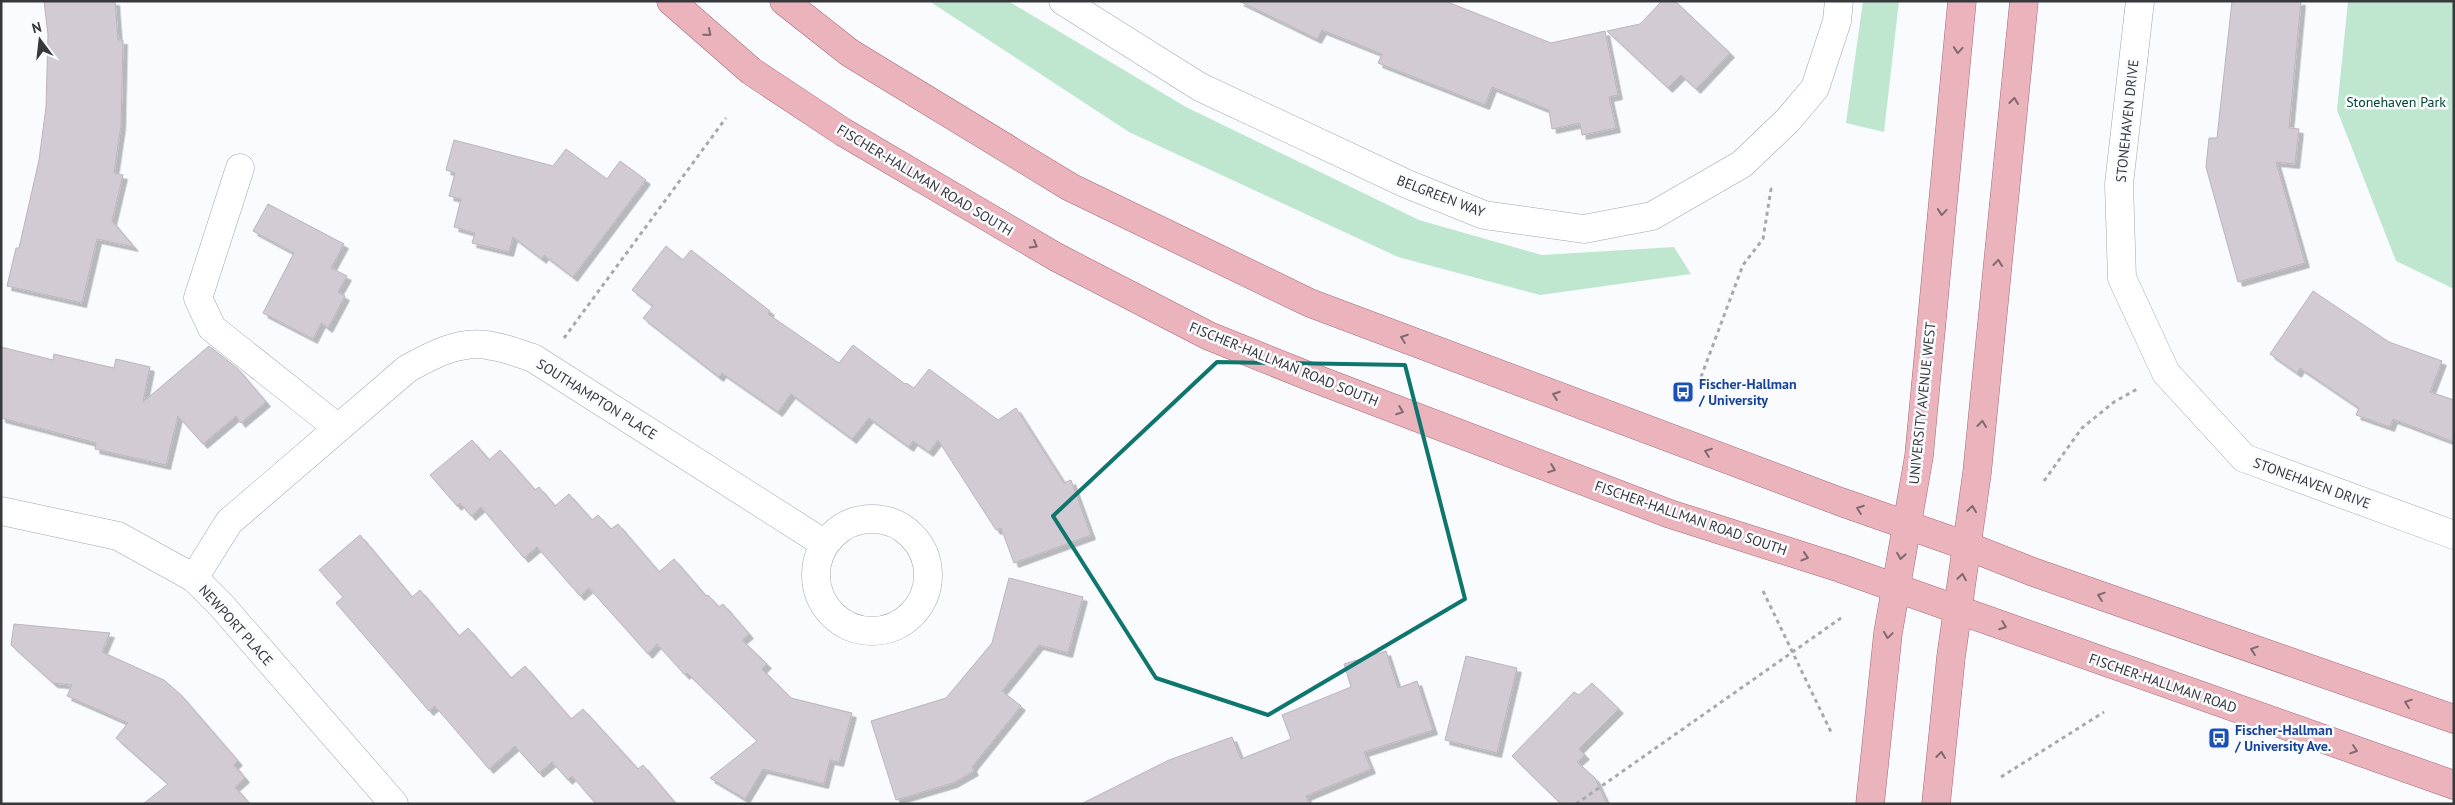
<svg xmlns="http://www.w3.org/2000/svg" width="2455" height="805" font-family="'PT Sans',sans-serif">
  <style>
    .green { fill: #bfe7cf }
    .building { fill: #d2cbd4; stroke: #bbb4bd; filter: url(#shadow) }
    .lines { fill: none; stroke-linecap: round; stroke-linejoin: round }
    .minor-casing { stroke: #a1a5ae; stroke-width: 29 }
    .major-casing { stroke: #a46872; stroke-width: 29 }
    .path { stroke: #a7a9ad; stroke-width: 3; stroke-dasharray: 4 4; stroke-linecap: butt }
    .minor { stroke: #fff; stroke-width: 28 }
    .major { stroke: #ebb4bc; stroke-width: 28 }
    .oneway { stroke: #7f6a6f }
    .marked { fill: none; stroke: #0f766e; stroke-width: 4; stroke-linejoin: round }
    .labels { text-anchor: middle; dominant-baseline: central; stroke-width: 5; stroke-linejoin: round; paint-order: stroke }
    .park-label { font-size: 14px; fill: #00472a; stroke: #f9fbff }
    .street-label { font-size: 14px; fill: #37383c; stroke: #f9fbff }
    .transit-label { font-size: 14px; font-weight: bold; fill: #164399; stroke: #f9fbff; text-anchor: start }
  </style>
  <defs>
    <filter id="shadow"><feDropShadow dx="4.5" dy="4.5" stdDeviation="0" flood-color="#0004"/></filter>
  </defs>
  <rect width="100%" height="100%" fill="#f9fbff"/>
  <!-- green -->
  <g class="green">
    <path d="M929,1H1008L1186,107L1419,220L1542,255L1674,247L1691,274L1540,295L1398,257L1129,132Z"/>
    <path d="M1863,1H1899L1884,132L1846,123Z"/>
    <path d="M2348,1H2454V289L2396,261L2337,110Z"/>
  </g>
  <!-- building -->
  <g class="building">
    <path d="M44,1H115L118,40H123L121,125L114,173L123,175L112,221L134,247L97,239L82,303L7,286L16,248H19L39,160L46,107L48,35Z"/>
    <path d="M1239,1H1445L1551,43L1605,31L1618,95L1609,97L1616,128L1582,135L1580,123L1552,129L1549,110L1492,87L1485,105L1378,63L1382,54L1322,30L1317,39Z"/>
    <path d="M1662,1H1675L1730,53L1696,89L1681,75L1668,88L1607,31L1640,24Z"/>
    <path d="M2232,1H2301L2289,128L2299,129L2295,164L2276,162L2305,263L2238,282L2206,167L2209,138H2217Z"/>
    <path d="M454,140L553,166L566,149L607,179L620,161L646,180L573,277L544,255L542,259L513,237L509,252L472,243L475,233L454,227L461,199L449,196L455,173L446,170Z"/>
    <path d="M268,204L344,244L331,268L347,276L338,292L345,296L328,328L321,323L313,339L263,313L294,253L253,231Z"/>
    <path d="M666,246L683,260L691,250L770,311L768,314L839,363L853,345L905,384L906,383L914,388L929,369L998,420L1016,408L1064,483L1071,480L1091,535L1014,563L1001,528L996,530L938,440L929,452L913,441L909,447L869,418L852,439L791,394L778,412L722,373L719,377L643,318L653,306L632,290Z"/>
    <path d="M2313,291L2389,342L2442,361L2430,392L2454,400V442L2393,419L2390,427L2356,415L2359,408L2300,368L2297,373L2270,354Z"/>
    <path d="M209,346L237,368L266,402L241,423L236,416L203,444L178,416L166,465L95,449L96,443L1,418V347L53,360L54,354L114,368L116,359L150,367L143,402Z"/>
    <path d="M472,440L489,460L500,450L535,490L539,487L555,506L569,494L592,520L598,515L611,529L618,524L659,572L674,559L706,596L708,595L719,607L723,604L749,634L742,640L767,664L762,669L791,698L852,713L839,762L830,760L824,784L763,769L745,799L710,778L757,741L687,673L685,675L657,644L648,654L589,588L580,596L537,547L524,558L481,507L471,516L460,503L457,506L430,475Z"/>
    <path d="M360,535L412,597L420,590L459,636L468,628L511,678L525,666L571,719L583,709L638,769L643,765L676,804H596L572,776L568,780L552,762L539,773L515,746L489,769L435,706L429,711L336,603L343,597L319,570Z"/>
    <path d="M1009,578L1083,597L1068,653L1039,645L1002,691L1021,706L972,767L974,771L953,783L896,800L871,721L946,698L992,643Z"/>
    <path d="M14,624L110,633L102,652L164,680L180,694L238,761L234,765L245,778L235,787L250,804H143L168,784L116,738L128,723L67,696L72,685L53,683L11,645Z"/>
    <path d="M1386,651L1398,688L1417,681L1433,730L1364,752L1371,769L1306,796L1309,804H1081L1169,760L1232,737L1241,759L1291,739L1282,715L1351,687L1344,664Z"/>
    <path d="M1466,656L1517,668L1497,753L1445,740Z"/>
    <path d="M1592,683L1619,709L1579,749L1585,755L1577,762L1595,778L1607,804H1561L1512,756L1574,692L1579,695Z"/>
  </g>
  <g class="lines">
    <!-- minor casing -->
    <g class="minor-casing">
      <g id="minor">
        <path d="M1063,1L1200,87L1407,184L1484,215L1584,229L1652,216L1742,164L1788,120L1815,88L1837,21L1839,1"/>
        <path d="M2140,1L2119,184L2122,278L2166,373L2244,458L2454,535"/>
        <path d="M240,168L198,298L212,328L338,428"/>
        <path d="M1,511L118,536L194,578L221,605L394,804"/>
        <circle cx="872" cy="575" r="56"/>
        <path d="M194,578L229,522L407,369C432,355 461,339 492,346C506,348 520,354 533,358L825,544"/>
      </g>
    </g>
    <!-- major casing -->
    <g class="major-casing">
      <g id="major">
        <path d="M671,1L751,71L843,132L1056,257L1209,336L1311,377L1670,514L1840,568L2454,785"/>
        <path d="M784,1L850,53L1070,187L1310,303L1841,502L1967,546L2033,572L2454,719"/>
        <path d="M1870,804L1888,633L1919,456L1962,1"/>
        <path d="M1936,804L1951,657L1977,473L2024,1"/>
      </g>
    </g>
    <!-- path -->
    <g class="path">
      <path d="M564,338L726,118"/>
      <path d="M1701,377L1743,265L1763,239L1771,189L1767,186"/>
      <path d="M2044,481L2082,428L2114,402L2139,388"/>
      <path d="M1763,591L1831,732"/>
      <path d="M2001,777L2104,712"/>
      <path d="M1576,804L1841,618"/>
    </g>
    <!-- minor -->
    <use href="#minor" class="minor"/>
    <!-- major -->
    <use href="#major" class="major"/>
  </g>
  <!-- one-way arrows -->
  <defs><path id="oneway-chevron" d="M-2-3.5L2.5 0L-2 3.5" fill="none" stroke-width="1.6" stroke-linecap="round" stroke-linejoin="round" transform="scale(1.25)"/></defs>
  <g class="oneway">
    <use href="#oneway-chevron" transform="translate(708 33) rotate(41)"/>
    <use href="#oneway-chevron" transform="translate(1958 50) rotate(95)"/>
    <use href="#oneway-chevron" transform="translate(2014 101) rotate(-84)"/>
    <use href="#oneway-chevron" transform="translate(1942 212) rotate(95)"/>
    <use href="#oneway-chevron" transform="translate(1034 245) rotate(30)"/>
    <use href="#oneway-chevron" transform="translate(1998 263) rotate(-84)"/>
    <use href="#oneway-chevron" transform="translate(1404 338) rotate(-160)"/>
    <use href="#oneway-chevron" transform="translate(1556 395) rotate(-160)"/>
    <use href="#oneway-chevron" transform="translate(1400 411) rotate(21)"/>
    <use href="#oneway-chevron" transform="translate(1982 424) rotate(-84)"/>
    <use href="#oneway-chevron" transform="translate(1708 452) rotate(-160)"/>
    <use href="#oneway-chevron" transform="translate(1552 469) rotate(21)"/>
    <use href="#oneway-chevron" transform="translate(1860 509) rotate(-160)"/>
    <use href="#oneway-chevron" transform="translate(1972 509) rotate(-82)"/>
    <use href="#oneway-chevron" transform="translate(1901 556) rotate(99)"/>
    <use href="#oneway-chevron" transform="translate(1805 557) rotate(17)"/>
    <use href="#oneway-chevron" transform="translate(1962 577) rotate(-81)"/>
    <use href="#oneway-chevron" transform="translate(2101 596) rotate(-161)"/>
    <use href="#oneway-chevron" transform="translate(2003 626) rotate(21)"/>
    <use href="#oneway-chevron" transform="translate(1888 635) rotate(98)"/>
    <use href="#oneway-chevron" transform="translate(2254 650) rotate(-161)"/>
    <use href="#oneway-chevron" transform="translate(2408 703) rotate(-161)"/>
    <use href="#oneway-chevron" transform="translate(2354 750) rotate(19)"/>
    <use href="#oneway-chevron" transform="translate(1941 755) rotate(-84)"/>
  </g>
  <!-- marked area -->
  <path class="marked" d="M1217,362L1405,365L1465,599L1268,715L1156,678L1053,516Z"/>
  <!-- icons -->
  <defs>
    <g id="bus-square" transform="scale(1.125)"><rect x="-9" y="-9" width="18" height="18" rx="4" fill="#1a4fb4" stroke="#f9fbff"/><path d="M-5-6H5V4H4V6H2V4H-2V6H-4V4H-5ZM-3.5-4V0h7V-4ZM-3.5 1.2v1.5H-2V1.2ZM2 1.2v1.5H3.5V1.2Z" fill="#fff"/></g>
  </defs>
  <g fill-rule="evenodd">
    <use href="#bus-square" x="1683" y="392"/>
    <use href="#bus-square" x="2219" y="738"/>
  </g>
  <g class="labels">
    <!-- park labels -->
    <g class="park-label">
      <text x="2396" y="102">Stonehaven Park</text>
    </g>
    <!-- street labels -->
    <g class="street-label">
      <text transform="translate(2127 121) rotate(-84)">STONEHAVEN DRIVE</text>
      <text transform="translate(925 180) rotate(31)">FISCHER-HALLMAN ROAD SOUTH</text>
      <text transform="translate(1441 196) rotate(21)">BELGREEN WAY</text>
      <text transform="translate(1284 364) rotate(22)">FISCHER-HALLMAN ROAD SOUTH</text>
      <text transform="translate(597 399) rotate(32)">SOUTHAMPTON PLACE</text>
      <text transform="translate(1922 403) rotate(-84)">UNIVERSITY AVENUE WEST</text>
      <text transform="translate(2312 483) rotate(20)">STONEHAVEN DRIVE</text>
      <text transform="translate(1691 518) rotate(19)">FISCHER-HALLMAN ROAD SOUTH</text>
      <text transform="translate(236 625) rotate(48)">NEWPORT PLACE</text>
      <text transform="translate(2163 683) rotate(19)">FISCHER-HALLMAN ROAD</text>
    </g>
    <!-- transit labels -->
    <g class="transit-label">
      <text x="1699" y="384">Fischer-Hallman<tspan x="1699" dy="16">/ University</tspan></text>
      <text x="2235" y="730">Fischer-Hallman<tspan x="2235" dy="16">/ University Ave.</tspan></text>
    </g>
  </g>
  <!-- border -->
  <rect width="2455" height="805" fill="none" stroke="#37383c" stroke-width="5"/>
  <!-- north arrow -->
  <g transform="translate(40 40) rotate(345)" stroke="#f9fbff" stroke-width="4" paint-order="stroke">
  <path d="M0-4L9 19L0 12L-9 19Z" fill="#37383c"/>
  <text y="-8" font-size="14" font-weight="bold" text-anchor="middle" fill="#37383c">N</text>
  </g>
</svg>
